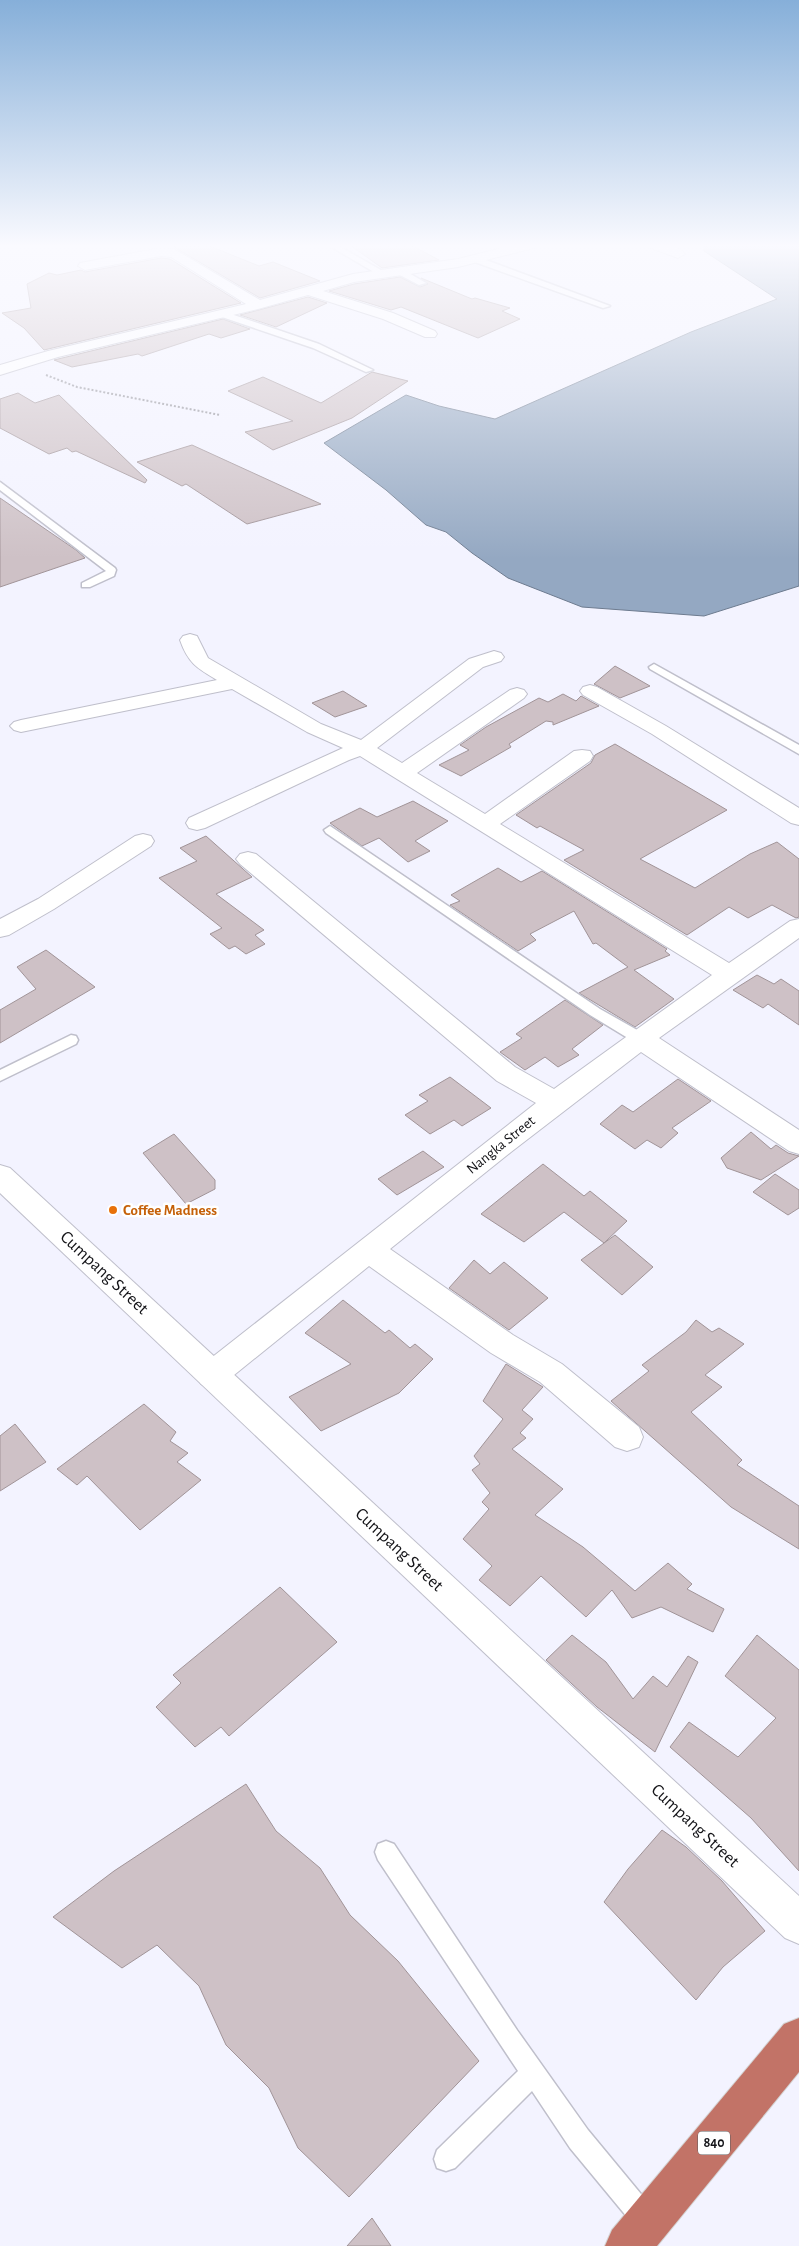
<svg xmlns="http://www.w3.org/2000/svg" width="799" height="2246" font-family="'Alegreya Sans',sans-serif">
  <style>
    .water { fill: #94a8c2; stroke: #6d7b8f }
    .building { fill: #cec1c6; stroke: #a19498 }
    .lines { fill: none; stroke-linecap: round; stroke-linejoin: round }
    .lane-casing { stroke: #bfbfcb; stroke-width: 3 }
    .street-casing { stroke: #bfbfcb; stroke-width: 2 }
    .secondary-casing { stroke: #bfbfcb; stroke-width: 2 }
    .highway-casing { stroke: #d5d5d5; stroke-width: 2 }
    .path { stroke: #8f8f97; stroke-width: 2; stroke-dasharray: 2 2; stroke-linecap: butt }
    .lane { fill: #fff; fill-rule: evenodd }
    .street { fill: #fff; fill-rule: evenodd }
    .secondary { fill: #fff; fill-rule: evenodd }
    .highway { fill: #c27367; fill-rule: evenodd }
    .food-dot { fill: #e8710a; stroke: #fff; stroke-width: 2 }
    .labels { text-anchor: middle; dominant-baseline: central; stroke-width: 5; stroke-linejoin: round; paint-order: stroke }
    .shield { fill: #fff; stroke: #5a5a5d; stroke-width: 1 }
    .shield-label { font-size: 14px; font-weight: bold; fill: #131317 }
    .street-label { font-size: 15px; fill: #131317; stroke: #fff }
    .food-label { font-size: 15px; font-weight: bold; fill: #c56008; stroke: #fff; text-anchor: start }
    .near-street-label { font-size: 18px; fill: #131317; stroke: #fff }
  </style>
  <rect width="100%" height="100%" fill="#f3f3ff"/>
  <!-- water -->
  <path class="water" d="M704,245H799V586L704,616L582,607L508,578L472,553L446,532L426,525L386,490L324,443L406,395L439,406L495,419L691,332L777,299L704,251Z"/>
  <!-- building -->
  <g class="building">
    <path d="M180,245L189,247L207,245L259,266L273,262L320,281L260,298L174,247Z"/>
    <path d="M350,245H411L439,260L382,268Z"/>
    <path d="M161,258L170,259L241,303L44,350L24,328L2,313L31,308L27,284L49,273L57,275L81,270L85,272Z"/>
    <path d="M400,277L420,287L428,284L421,278L472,299L475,298L510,308L502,311L520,319L478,338L401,307L391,310L329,291L354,284Z"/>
    <path d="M308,297L327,303L276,327L240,315Z"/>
    <path d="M223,319L250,329L221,338L209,334L142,356L138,354L72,367L54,360Z"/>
    <path d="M372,372L408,381L352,418L273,450L245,432L293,421L228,391L263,377L321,403Z"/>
    <path d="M18,393L35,403L59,395L147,480L145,483L76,451L72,452L67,448L49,454L0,428V399Z"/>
    <path d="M192,445L321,504L247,524L186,484L182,486L137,462Z"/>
    <path d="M0,498L76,550L85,558L0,587Z"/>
    <path d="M615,666L650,686L620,698L594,684Z"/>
    <path d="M343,691L367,706L335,717L312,703Z"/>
    <path d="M563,694L576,701L581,696L599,706L553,725V722L546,721L509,744L511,747L461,776L439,765L469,750L460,745L486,727L539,698L548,702Z"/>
    <path d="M615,744L727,810L640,859L695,888L750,854L777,842L799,859V917L796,918L772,905L748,918L729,907L687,935L564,860L584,850L540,826L537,828L516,815L591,763L595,755Z"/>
    <path d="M413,801L448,821L415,841L430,851L408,862L379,838L362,846L330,823L360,808L377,817Z"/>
    <path d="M206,836L252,877L216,894L264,930L255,935L265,944L246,954L235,946L229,949L210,934L222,928L159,878L197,861L180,848Z"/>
    <path d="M498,868L521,882L542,871L667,949L665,951L670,955L634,970L674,999L635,1027L579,993L628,967L596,943L593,944L574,911L530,934L536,940L518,951L450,905L460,901L451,895Z"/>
    <path d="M46,950L95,987L0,1043V1010L36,989L17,967Z"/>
    <path d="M757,975L774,984L781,979L799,991V1025L768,1004L763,1008L733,990Z"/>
    <path d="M565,1000L603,1025L572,1049L579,1055L558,1067L545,1057L525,1070L500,1052L522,1038L516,1034Z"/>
    <path d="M450,1077L491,1108L462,1126L454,1120L430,1134L405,1115L428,1101L419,1095Z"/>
    <path d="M678,1079L711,1101L672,1128L678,1133L661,1148L647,1140L635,1149L600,1124L622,1105L633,1112Z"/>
    <path d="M751,1132L771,1149L776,1145L788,1153L799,1156L761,1180L727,1168L721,1158Z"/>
    <path d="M174,1134L215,1180V1189L186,1204L143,1153Z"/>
    <path d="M423,1151L444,1167L397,1195L378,1179Z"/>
    <path d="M543,1164L584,1196L590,1191L627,1221L604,1243L564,1212L524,1242L481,1214Z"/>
    <path d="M775,1174L799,1190V1208L788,1215L753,1192Z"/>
    <path d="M615,1235L653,1267L622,1295L581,1260Z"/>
    <path d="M474,1260L490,1274L504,1262L548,1298L509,1330L449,1288Z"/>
    <path d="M343,1300L385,1333L389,1330L410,1348L415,1344L433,1359L399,1393L321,1431L289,1397L351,1364L305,1333Z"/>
    <path d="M696,1320L712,1332L719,1328L744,1344L705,1375L722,1387L691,1412L742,1460L737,1465L799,1506V1549L731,1507L611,1401L649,1371L642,1365L686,1332Z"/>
    <path d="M506,1364L543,1387L522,1410L533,1419L520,1433L526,1438L512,1449L563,1489L535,1515L583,1547L635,1591L668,1563L692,1584L687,1589L724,1609L713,1632L661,1607L632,1618L612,1590L586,1617L541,1576L510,1606L479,1580L492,1566L463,1539L489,1509L482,1502L490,1493L472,1470L480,1464L474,1456L503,1419L483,1401Z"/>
    <path d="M144,1404L176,1432L170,1441L188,1453L177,1462L201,1480L140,1530L87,1476L77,1485L57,1469Z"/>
    <path d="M15,1424L46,1462L0,1491V1436Z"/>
    <path d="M280,1587L337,1642L229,1736L221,1727L195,1747L156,1707L181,1683L173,1675Z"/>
    <path d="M572,1635L606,1662L633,1699L653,1676L667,1687L688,1656L698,1662L655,1752L597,1707L546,1660Z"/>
    <path d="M757,1635L799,1670V1871L751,1818L670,1747L689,1722L738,1757L776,1718L725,1676Z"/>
    <path d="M246,1784L276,1831L320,1868L350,1915L398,1961L479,2061L349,2197L298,2148L269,2088L226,2045L199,1986L157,1945L122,1968L53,1917L114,1871Z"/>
    <path d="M662,1830L686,1847L722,1881L765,1931L723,1967L696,2000L604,1902L628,1869Z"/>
    <path d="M372,2218L391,2246H347Z"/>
  </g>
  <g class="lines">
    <!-- lane casing -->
    <g class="lane-casing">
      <g id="lane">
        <path d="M328,245H337L386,273L379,275Z"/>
        <path d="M472,257H478L610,306L603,308L472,261Z"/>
        <path d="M396,269H402L426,283L419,285L396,273Z"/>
        <path d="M219,312H225L319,344L373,370L366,372L313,348L219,316Z"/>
        <path d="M0,482L115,568L116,570L114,576L90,587H82V583L106,571L0,490Z"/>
        <path d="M654,664L799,745V754L650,669L649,667Z"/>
        <path d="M330,826L600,1009L646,1035L648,1039L646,1043H636L590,1015L326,833L324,830Z"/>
        <path d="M71,1035L76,1036L78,1040L76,1044L0,1081V1070Z"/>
        <path d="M386,1841L394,1844L517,2030L588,2130L655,2211L658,2220L655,2229L646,2232L637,2229L570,2148L532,2091L455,2168L446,2171L437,2168L434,2159L437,2150L518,2071L378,1860L375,1852L378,1844Z"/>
      </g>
    </g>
    <!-- street casing -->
    <g class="street-casing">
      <g id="street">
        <path d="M514,245H536L534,248L458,267L354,282L323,291L393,313L435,331L437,334L435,337H425L383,319L308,295L258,309L58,357L0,375V365L48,351L246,304L171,257L161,256L85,270L78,266L80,263L161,248L174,249L260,300L353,274L458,259Z"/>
        <path d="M649,245C661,244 676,244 685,254L678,258L651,248Z"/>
        <path d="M190,634L197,636L208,658L321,724L361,740L469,659L494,651L501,653L504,657L501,661L483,667L377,748L402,763L510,690L517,688L524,690L527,694L524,698L417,773L485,814L574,751L582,750L590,751L593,756L590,761L500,824L729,963L790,921L799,919V938L659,1038L799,1130V1154L789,1151L641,1052L511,1152L390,1249L513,1335L562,1364L639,1427L643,1437L639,1447L627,1451L615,1447L540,1382L491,1353L369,1266L223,1384L212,1388L201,1384L196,1375L201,1366L536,1103L497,1081L240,864L236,859L240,854L248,852L256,854L515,1067L554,1089L712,975L360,756L349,760L205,828L197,830L189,828L186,823L189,818L343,748L307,732L232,689L21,732L14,730L10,726L14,722L21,720L217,680C197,668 188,663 180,640L183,636Z"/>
        <path d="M590,685L597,687L666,726L799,808V825L791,823L652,734L583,695L580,691L583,687Z"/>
        <path d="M143,834L151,836L154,841L151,846L54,909L9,935L0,937V919L38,899L135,836Z"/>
      </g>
    </g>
    <!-- secondary casing -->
    <g class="secondary-casing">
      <path id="secondary" d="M0,1165L10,1168L799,1896V1944L785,1938L0,1193Z"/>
    </g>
    <!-- highway casing -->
    <g class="highway-casing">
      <path id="highway" d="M799,2018V2072L657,2246H605L612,2230L784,2024Z"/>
    </g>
    <!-- path -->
    <path class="path" d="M46,375L77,387L220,415"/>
    <!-- lane -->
    <use href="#lane" class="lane"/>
    <!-- street -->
    <use href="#street" class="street"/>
    <!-- secondary -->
    <use href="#secondary" class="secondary"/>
    <!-- highway -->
    <use href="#highway" class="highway"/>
  </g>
  <!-- sky -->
  <linearGradient id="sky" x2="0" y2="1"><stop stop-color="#86afd9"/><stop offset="0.44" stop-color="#fafaff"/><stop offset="1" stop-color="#fafaff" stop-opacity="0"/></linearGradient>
  <rect width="799" height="559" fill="url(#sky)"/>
  <!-- markers -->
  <circle class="food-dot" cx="113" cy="1210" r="5"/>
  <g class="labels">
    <!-- shield labels -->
    <rect class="shield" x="698" y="2131.5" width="32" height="23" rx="4"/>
    <g class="shield-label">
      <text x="714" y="2143">840</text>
    </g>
    <!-- street labels -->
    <g class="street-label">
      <text transform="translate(501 1145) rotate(-39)">Nangka Street</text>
    </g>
    <!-- food labels -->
    <g class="food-label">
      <text x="123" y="1210">Coffee Madness</text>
    </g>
    <!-- near-street labels -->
    <g class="near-street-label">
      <text transform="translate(104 1273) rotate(43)">Cumpang Street</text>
      <text transform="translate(399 1550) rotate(43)">Cumpang Street</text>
      <text transform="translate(695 1826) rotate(43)">Cumpang Street</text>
    </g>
  </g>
</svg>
